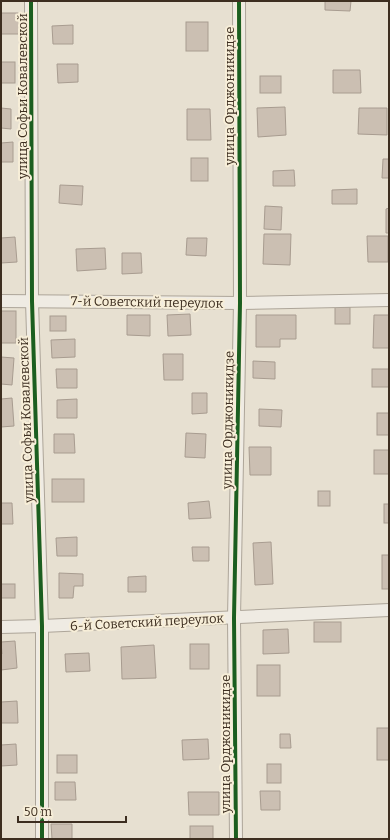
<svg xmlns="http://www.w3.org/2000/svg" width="390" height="840" font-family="Bitter,serif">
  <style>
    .building { fill: #cbbfb2; stroke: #a89c90 }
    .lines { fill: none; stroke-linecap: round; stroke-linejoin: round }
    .street-casing { stroke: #ada599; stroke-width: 14 }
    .street { stroke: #efebe3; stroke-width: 12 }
    .cycleway-casing { stroke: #f7eed8; stroke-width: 6 }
    .cycleway { stroke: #1b5e20; stroke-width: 4 }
    .labels { text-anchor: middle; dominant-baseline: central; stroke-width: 4; stroke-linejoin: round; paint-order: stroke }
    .street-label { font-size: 13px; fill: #3d2e20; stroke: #f7eed8 }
  </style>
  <rect width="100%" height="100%" fill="#e7e0d1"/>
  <!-- building -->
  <g class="building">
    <path d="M325,1H351L350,11L325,10Z"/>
    <path d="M1,13H19L20,34H1Z"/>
    <rect x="186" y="22" width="22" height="29"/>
    <path d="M73,25V44H53L52,26Z"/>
    <rect x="1" y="62" width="14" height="21"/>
    <path d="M57,64H78V82L58,83Z"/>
    <path d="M333,70H360L361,93H333Z"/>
    <rect x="260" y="76" width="21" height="17"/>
    <path d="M285,107L286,135L258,137L257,108Z"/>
    <path d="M1,108L11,109V129L1,128Z"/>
    <path d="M359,108H387V135L358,134Z"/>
    <path d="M187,109H210L211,140H187Z"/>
    <path d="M13,142V162H1V143Z"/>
    <rect x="191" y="158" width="17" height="23"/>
    <path d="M383,159H389V178H382Z"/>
    <path d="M294,170L295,186H273V171Z"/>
    <path d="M60,185L83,186L82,205L59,203Z"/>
    <path d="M357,189V204H332V190Z"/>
    <path d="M265,206L282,207L281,230L264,229Z"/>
    <path d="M389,208V233H386V209Z"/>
    <path d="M264,234H291L290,265L263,264Z"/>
    <path d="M367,236H388V262H368Z"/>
    <path d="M15,237L17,262L1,263V238Z"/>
    <path d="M187,238H207L206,256L186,255Z"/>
    <path d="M105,248L106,269L77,271L76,249Z"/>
    <path d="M122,253H141L142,273L122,274Z"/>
    <rect x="335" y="307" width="15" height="17"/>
    <rect x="1" y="311" width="15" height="32"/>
    <path d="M190,314L191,335L168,336L167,315Z"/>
    <path d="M127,315H150V336L127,335Z"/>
    <path d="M256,315H296V339H280V347H256Z"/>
    <path d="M374,315H389V348H373Z"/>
    <rect x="50" y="316" width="16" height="15"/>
    <path d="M75,339V357L52,358L51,340Z"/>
    <path d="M163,354H183V380H164Z"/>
    <path d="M1,357L14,358L12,385L1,384Z"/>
    <path d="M253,361L275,362V379L253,378Z"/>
    <path d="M56,369H77V388H57Z"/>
    <rect x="372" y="369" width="17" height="18"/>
    <path d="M192,393H207V413L192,414Z"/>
    <path d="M12,398L14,426L1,427V399Z"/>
    <path d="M77,399V418H57V400Z"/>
    <path d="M259,409L282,410L281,427L259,426Z"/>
    <rect x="377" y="413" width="12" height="22"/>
    <path d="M186,433L206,434L205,458L185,457Z"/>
    <path d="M54,434H74L75,453H54Z"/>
    <path d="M249,447H271V475H250Z"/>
    <rect x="374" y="450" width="15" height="24"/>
    <rect x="52" y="479" width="32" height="23"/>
    <rect x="318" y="491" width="12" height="15"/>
    <path d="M209,501L211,518L189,519L188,503Z"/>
    <path d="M1,503H12L13,524H1Z"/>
    <rect x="384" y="504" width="5" height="19"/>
    <path d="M77,537V556H57L56,538Z"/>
    <path d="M271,542L273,584L255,585L253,543Z"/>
    <path d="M192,547H209V561H193Z"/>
    <rect x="382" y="555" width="7" height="34"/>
    <path d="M59,573L83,574V586H74L73,598H59Z"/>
    <path d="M146,576V592H128V577Z"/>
    <rect x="1" y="584" width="14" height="14"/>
    <rect x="314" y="622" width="27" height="20"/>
    <path d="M288,629L289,653L263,654V630Z"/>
    <path d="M15,641L17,668L1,670V654H2L1,642Z"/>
    <rect x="190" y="644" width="19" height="25"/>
    <path d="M154,645L156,678L122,679L121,647Z"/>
    <path d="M89,653L90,671L66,672L65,654Z"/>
    <rect x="257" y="665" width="23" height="31"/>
    <path d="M17,701L18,723H1V702Z"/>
    <rect x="377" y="728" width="12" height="32"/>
    <path d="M280,734H290L291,748H280Z"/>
    <path d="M208,739L209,759L183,760L182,740Z"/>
    <path d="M16,744L17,765L1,766V745Z"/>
    <rect x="57" y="755" width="20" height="18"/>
    <rect x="267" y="764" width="14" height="19"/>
    <path d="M55,782H75L76,800H55Z"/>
    <path d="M260,791H280V810H261Z"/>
    <path d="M188,792H219V815H189Z"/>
    <path d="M51,824H72V839H52Z"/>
    <rect x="190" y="826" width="23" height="13"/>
  </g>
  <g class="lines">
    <!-- street casing -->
    <g class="street-casing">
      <g id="street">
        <path d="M31,1L32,301L42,626V839"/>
        <path d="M1,301L240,303L389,300"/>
        <path d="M1,627L42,626L389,610"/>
        <path d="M236,839L234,618L240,303L239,1"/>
      </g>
    </g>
    <!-- street -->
    <use href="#street" class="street"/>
    <!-- cycleway casing -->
    <g class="cycleway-casing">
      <g id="cycleway">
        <path d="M31,1L32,301L42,626V839"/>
        <path d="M236,839L234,618L240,303L239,1"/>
      </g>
    </g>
    <!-- cycleway -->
    <use href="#cycleway" class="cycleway"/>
  </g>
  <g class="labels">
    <!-- street labels -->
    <g class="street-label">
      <text transform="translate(22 96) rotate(-90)">улица Софьи Ковалевской</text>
      <text transform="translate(229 96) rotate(-90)">улица Орджоникидзе</text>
      <text transform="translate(147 302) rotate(1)">7-й Советский переулок</text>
      <text transform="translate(26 420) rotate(-92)">улица Софьи Ковалевской</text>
      <text transform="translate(228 420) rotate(-89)">улица Орджоникидзе</text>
      <text transform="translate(147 622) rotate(-3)">6-й Советский переулок</text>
      <text transform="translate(225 744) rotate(-90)">улица Орджоникидзе</text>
    </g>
  </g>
  <!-- border -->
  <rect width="390" height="840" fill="none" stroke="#3d2e20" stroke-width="4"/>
  <!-- scale -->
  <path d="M18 816v6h108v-6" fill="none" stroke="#3d2e20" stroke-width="2"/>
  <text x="24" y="816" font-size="12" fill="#3d2e20" stroke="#f7eed8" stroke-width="3" paint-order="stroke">50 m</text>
</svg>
